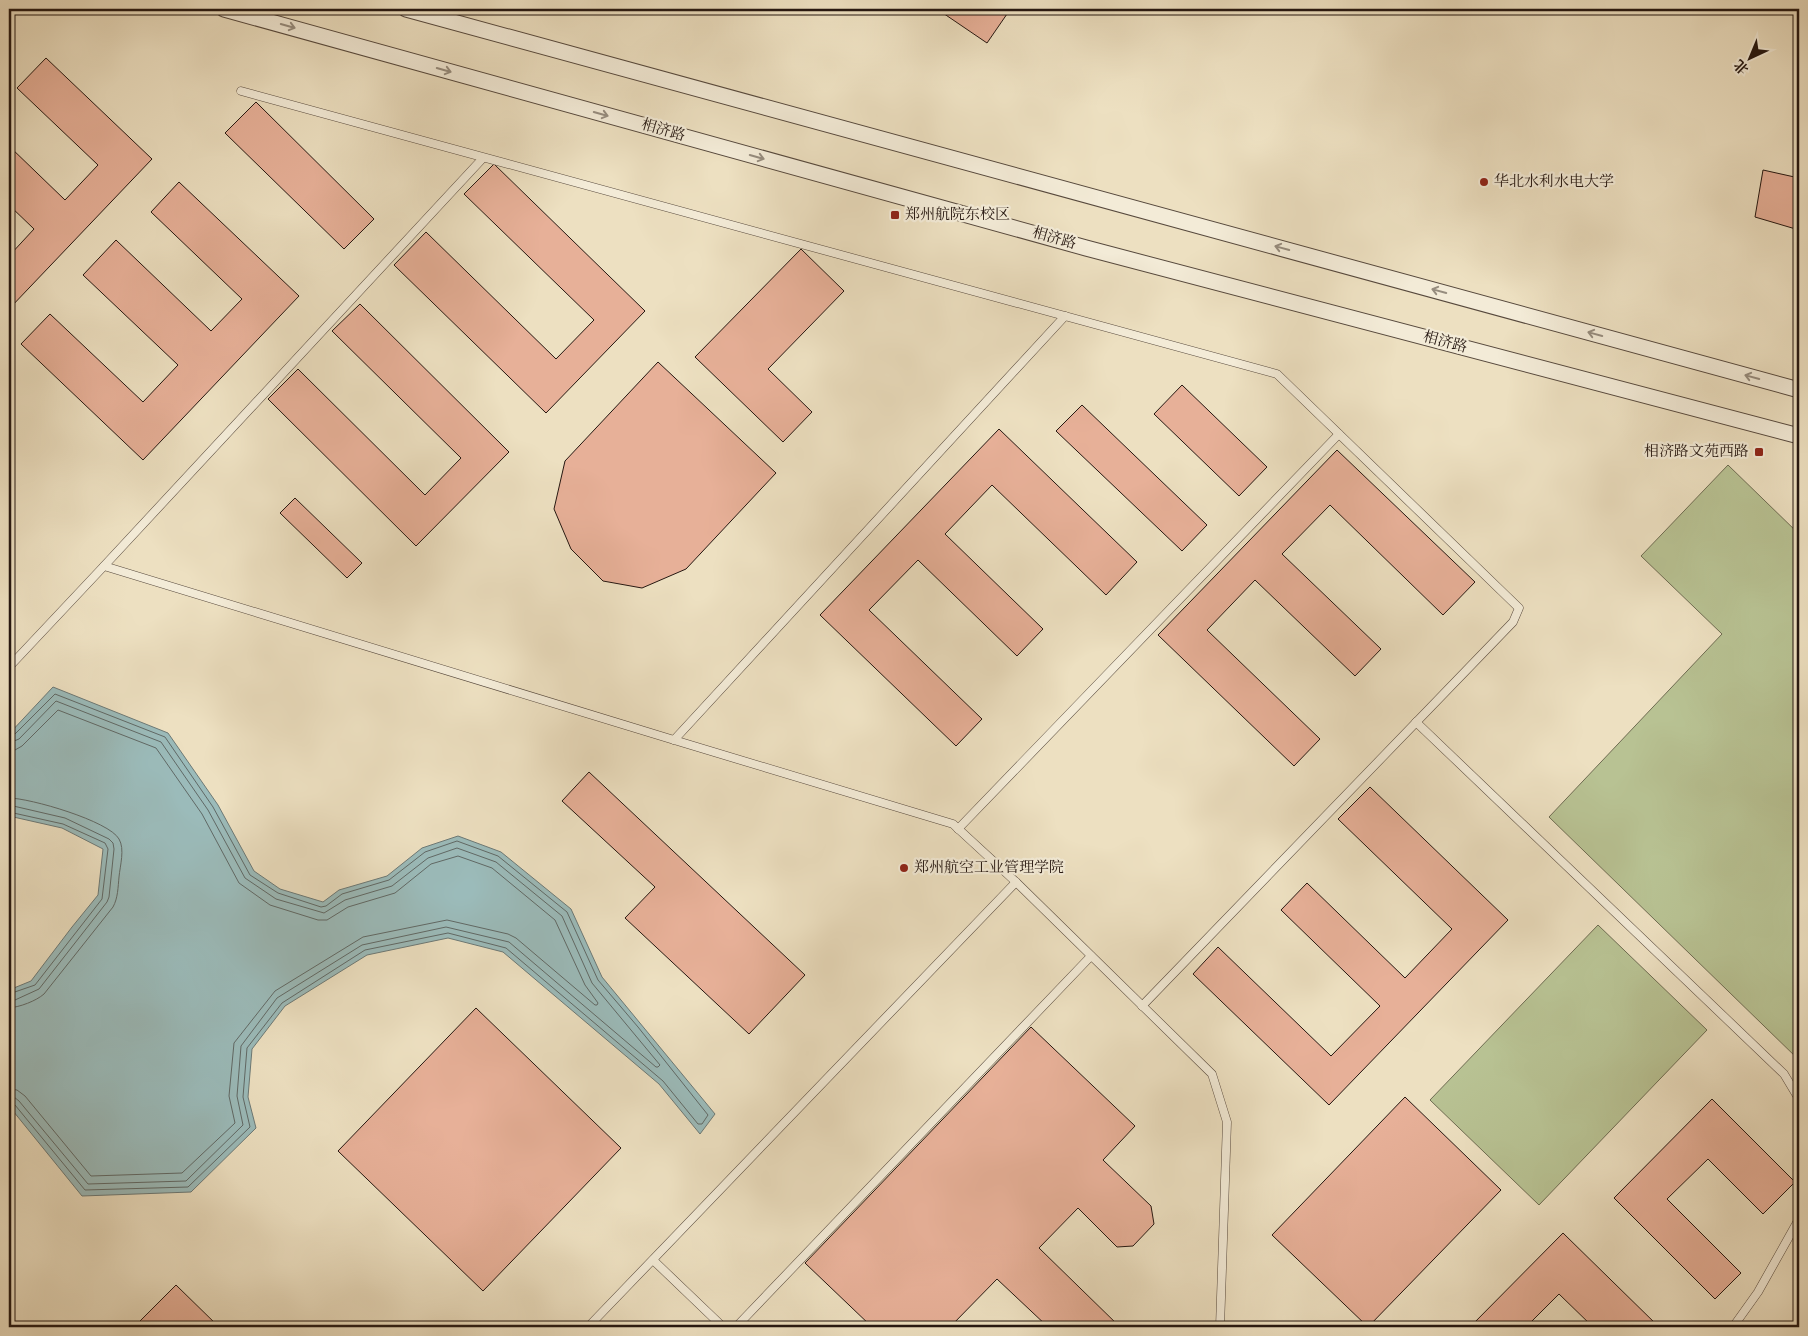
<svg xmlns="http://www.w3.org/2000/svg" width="1808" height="1336" font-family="'Old Standard TT','Noto Serif SC',serif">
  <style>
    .green { fill: #b8c293; stroke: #6e6c52 }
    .water { fill: #9bbbba; stroke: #6c7976 }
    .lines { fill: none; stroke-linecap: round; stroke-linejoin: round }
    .shore { stroke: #606966; stroke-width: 1 }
    .building { fill: #e7b098; stroke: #251711 }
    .service-casing { stroke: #57493d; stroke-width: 9 }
    .minor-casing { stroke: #57493d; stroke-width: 17 }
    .service { stroke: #f3ebd7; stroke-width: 8 }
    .minor { stroke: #f3ebd7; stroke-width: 15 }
    .oneway { stroke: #968c7e }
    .poi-dot { fill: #8f2418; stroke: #f3ebd7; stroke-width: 2 }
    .labels { text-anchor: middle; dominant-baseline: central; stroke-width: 4.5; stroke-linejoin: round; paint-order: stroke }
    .street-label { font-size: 15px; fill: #251711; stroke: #f3ebd7 }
    .poi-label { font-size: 15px; fill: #251711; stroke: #f3ebd7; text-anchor: start }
  </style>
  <rect width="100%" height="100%" fill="#ede0c1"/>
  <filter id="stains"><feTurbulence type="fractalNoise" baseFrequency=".004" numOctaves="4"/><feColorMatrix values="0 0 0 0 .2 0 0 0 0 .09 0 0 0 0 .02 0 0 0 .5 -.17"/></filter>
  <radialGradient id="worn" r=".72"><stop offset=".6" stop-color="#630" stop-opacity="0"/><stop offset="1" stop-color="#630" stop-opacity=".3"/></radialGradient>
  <!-- green -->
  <g class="green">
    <path d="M1728,465L1799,534V1060L1549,817L1722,634L1641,556Z"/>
    <path d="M1598,925L1707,1030L1539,1205L1430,1100Z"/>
  </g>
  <!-- water -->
  <path class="water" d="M53,687L168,733L218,805L254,871L280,889L323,902L339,890L387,876L422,848L458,836L501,852L571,909L602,977L715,1114L700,1134L659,1084L503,952L448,938L367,955L285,1006L252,1049L248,1097L256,1128L191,1192L82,1196L9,1106V990L31,981L72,927L98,895L103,849L62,828L9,816V734Z"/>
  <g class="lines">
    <!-- shore -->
    <g class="shore">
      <path d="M9,737L14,735L55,694L165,737L213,807L250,875L278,893L321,907L326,906L342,894L389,880L425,852L457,841L498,856L567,912L598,980L638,1027L708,1115L702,1124H698L663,1081L506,948L448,933L365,950L282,1003L247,1048L243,1097L250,1127L188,1187L85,1190L15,1105L9,1103"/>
      <path d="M9,743L19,739L56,701L161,742L208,810L245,878L276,899L324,913L345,900L392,886L428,858L457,848L496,862L562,916L592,983L660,1065L658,1067H656L509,942L446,927L362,945L277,998L241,1046L237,1096L243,1125L186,1181L88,1184L19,1101L14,1097H9"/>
      <path d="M9,750H15L22,746L58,710L156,748L202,814L239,883L270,905L318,920H327L348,907L395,893L431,864L458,856L492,868L555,920L585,985L598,1003L597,1005H595L516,938L508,934L447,920L363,937L275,991L234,1043L229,1096L235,1123L182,1173L91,1176L25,1096L17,1090L9,1089"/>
      <path d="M9,798C30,798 109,821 119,839C125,849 120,866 119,877C118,887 118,898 113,907L44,994C36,1001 20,1007 9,1008"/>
      <path d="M9,805L65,818L109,839L113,843L114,849L109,897L107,902L39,989L15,1000H9"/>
      <path d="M9,812L63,824L105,843L108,849L102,899L35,985L9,994"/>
    </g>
  </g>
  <!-- building -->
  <g class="building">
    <path d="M937,9H1000L1007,14L987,43Z"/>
    <path d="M46,58L152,159L9,309V256L34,229L9,205V146L65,200L98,165L17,88Z"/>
    <path d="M256,102L374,219L344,249L225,133Z"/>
    <path d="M494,164L645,311L546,413L394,265L426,232L556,359L594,320L464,194Z"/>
    <path d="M1763,170L1799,178V230L1755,217Z"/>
    <path d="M179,182L299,296L143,460L21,344L50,314L143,402L178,365L83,275L116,240L211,331L242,299L151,212Z"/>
    <path d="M801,249L844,291L768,369L812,412L783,442L695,357Z"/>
    <path d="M360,304L509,452L416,546L268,399L298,369L425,495L461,458L332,331Z"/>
    <path d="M658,362L776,473L686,569L642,588L603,581L571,549L554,509L565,461Z"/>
    <path d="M1182,385L1267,467L1239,496L1154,414Z"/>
    <path d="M1082,405L1207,525L1182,551L1056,431Z"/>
    <path d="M999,429L1137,562L1106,595L992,485L945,534L1043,629L1017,656L918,560L869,610L982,719L956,746L820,615Z"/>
    <path d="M1337,450L1475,582L1443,615L1330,505L1282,554L1381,649L1355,676L1255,580L1207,630L1320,739L1294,766L1158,635Z"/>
    <path d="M295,498L362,563L347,578L280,513Z"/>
    <path d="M589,772L805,975L749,1034L625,918L655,887L562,801Z"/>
    <path d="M1370,787L1508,920L1329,1105L1193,974L1218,947L1331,1056L1380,1006L1281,910L1307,883L1405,978L1452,929L1338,819Z"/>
    <path d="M476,1008L621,1148L483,1291L338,1151Z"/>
    <path d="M1031,1027L1135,1126L1103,1160L1151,1206L1154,1224L1133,1246L1117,1247L1078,1208L1039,1248L1120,1327H1048L997,1279L950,1327H872L805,1263Z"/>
    <path d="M1405,1097L1501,1190L1368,1327L1272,1235Z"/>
    <path d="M1712,1099L1795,1182L1763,1214L1708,1159L1667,1199L1741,1273L1715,1299L1614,1198Z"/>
    <path d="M1563,1233L1659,1327H1593L1559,1294L1526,1327H1470Z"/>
    <path d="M176,1285L219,1327H134Z"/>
  </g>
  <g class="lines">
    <!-- service casing -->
    <g class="service-casing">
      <g id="service">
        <path d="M241,91L1277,374L1519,608L1513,622L1142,1006"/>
        <path d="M104,566L483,158"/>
        <path d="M9,667L104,566L674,740L953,824L1016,882L1212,1074L1227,1122L1220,1327"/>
        <path d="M1416,722L1784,1074L1799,1099"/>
        <path d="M674,740L1065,316"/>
        <path d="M958,829L1339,434"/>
        <path d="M653,1260L723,1327"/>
        <path d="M588,1327L1016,882"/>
        <path d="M736,1327L1091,956"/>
        <path d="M1733,1327L1758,1292L1799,1219"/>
      </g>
    </g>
    <!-- minor casing -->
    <g class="minor-casing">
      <g id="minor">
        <path d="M224,9L1086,248L1799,436"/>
        <path d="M406,9L1799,390"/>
      </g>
    </g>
    <!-- service -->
    <use href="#service" class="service"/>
    <!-- minor -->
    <use href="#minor" class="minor"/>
  </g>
  <!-- one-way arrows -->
  <defs><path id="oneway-shaft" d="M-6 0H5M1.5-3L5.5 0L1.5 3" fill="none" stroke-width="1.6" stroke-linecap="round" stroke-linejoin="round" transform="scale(1.25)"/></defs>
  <g class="oneway">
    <use href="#oneway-shaft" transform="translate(288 26) rotate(16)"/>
    <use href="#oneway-shaft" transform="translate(444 70) rotate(16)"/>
    <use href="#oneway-shaft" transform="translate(601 114) rotate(16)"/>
    <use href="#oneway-shaft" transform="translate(757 157) rotate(16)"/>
    <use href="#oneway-shaft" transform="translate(1282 248) rotate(-165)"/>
    <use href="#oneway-shaft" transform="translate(1439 291) rotate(-165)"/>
    <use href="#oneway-shaft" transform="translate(1595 334) rotate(-165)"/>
    <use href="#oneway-shaft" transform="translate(1752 377) rotate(-165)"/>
  </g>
  <!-- markers -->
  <g class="poi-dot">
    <circle cx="1484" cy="182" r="5"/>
    <rect x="890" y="210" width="10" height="10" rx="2.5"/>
    <rect x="1754" y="447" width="10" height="10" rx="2.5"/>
    <circle cx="904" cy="868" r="5"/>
  </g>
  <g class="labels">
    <!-- street labels -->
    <g class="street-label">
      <text transform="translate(663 131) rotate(16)">相济路</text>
      <text transform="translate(1054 239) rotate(16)">相济路</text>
      <text transform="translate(1445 343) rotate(15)">相济路</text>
    </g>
    <!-- poi labels -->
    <g class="poi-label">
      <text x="1494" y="182">华北水利水电大学</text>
      <text x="905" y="215">郑州航院东校区</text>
      <text x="1749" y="452" text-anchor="end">相济路文苑西路</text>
      <text x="914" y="868">郑州航空工业管理学院</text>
    </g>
  </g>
  <!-- margin -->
  <rect width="1808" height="1336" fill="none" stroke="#ede0c1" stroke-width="30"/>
  <rect x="10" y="10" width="1788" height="1316" fill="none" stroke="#251711" stroke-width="2.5"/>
  <rect x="15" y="15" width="1778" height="1306" fill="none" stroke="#251711"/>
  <!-- north arrow -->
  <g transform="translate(1750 58) rotate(224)" stroke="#f3ebd7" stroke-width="4" paint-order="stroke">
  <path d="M0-4L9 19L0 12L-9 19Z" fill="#251711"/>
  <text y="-8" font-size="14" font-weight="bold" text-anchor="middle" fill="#251711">北</text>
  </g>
  <rect width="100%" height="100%" filter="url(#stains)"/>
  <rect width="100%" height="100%" fill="url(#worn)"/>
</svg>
